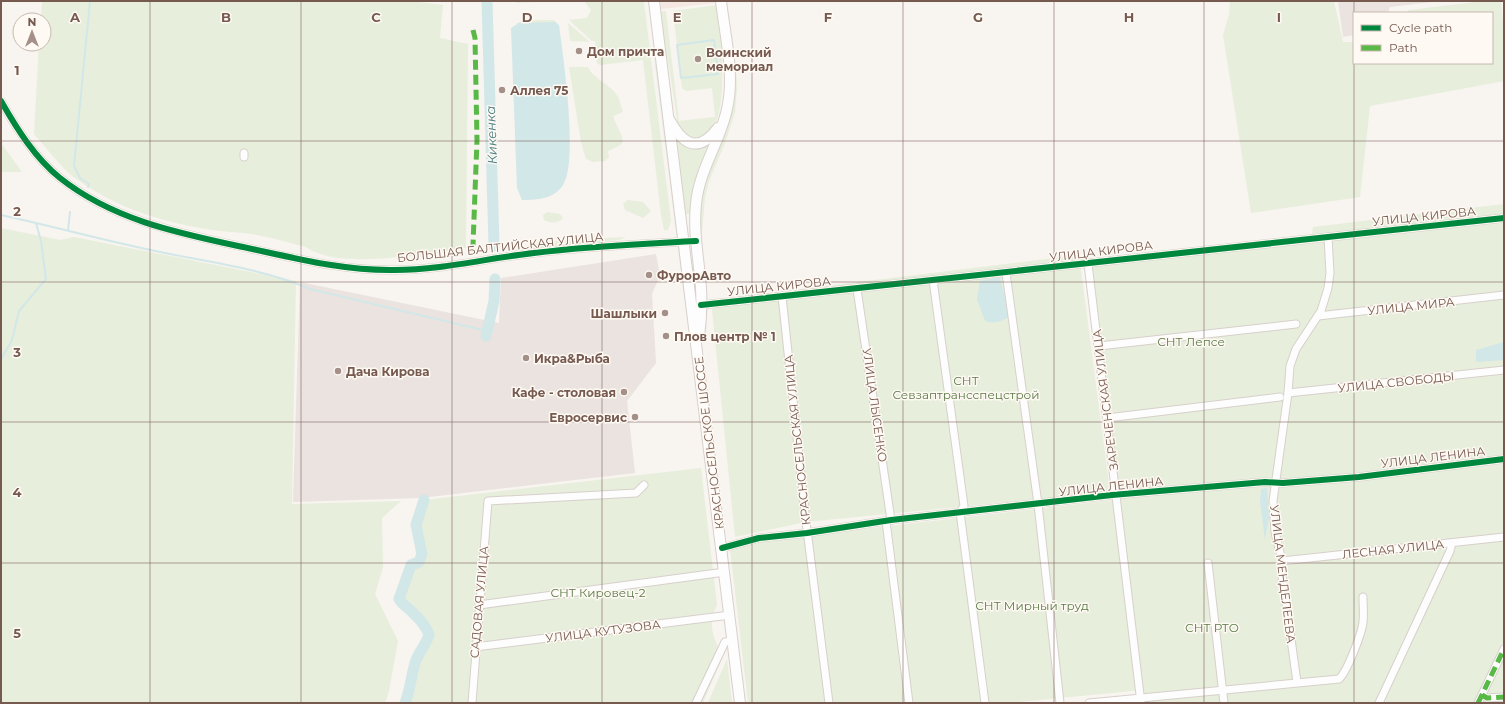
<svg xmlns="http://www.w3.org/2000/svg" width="1505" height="704" font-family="Montserrat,sans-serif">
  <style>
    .commercial { fill: #f5e7e2 }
    .industrial { fill: #eae3df }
    .green { fill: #e7eedc }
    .water { fill: #d2e7e8 }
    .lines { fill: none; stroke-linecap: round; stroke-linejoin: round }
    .stream { stroke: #d2e7e8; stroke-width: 2 }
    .river { stroke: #d2e7e8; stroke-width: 11 }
    .minor-casing { stroke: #d7d0cc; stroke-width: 9 }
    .secondary-casing { stroke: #d8d0cc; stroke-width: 12 }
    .minor { stroke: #fefdfd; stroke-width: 7 }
    .secondary { stroke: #fefdfd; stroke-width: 10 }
    .quiet { stroke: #58b947; stroke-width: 5; stroke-dasharray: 10 5; stroke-linecap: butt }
    .cycleway-casing { stroke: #fef9f3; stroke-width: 8 }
    .cycleway { stroke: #00873e; stroke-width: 6 }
    .grid { fill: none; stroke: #765a50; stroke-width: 1; stroke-opacity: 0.55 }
    .poi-dot { fill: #a49088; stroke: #fef9f3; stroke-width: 1.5 }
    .labels { text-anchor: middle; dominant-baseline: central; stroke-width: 3; stroke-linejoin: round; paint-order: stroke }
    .poi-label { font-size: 12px; font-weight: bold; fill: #765a50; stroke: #fef9f3; text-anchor: start }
    .street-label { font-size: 12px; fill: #765a50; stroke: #fef9f3 }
    .park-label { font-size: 12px; fill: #5b7b48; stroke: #fef9f3 }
    .water-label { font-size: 13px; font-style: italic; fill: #477b80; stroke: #fef9f3 }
    .grid-label { font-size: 13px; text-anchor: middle; font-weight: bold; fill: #765a50; stroke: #fef9f3; stroke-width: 3; stroke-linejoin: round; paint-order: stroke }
  </style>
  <rect width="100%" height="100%" fill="#f8f4f0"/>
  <!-- commercial -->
  <path class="commercial" d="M660,1H716V3L661,9Z"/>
  <!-- industrial -->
  <g class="industrial">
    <path d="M1338,1H1441L1390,7L1388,13H1354V35L1343,37Z"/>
    <path d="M656,254L660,276L652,294L656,363L627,401L635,473L421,498L293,502L300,282L499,323L501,278Z"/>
  </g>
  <!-- green -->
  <g class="green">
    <path d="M42,1H410L443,5L440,38L468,44L466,248C426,253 339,271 306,247C286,242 264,235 243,233C185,229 124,214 75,178C61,168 46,147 34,134L39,44H44V20H41Z"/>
    <path d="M516,1H560L516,3Z"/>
    <path d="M599,1L644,2L671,221L668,230H664L661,215L643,60L600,65L597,63L595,41H592L569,20L587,18L591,10L585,2Z"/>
    <path d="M1230,1H1334L1343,42H1354V63H1492V13H1406L1409,10L1483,1H1501L1504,37V81L1370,106L1360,197L1251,213L1223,35L1229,15Z"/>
    <path d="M717,5C721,30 732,125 704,138C701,139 695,139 692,140L678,128L677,121C673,85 665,49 660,12L666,11L679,121L715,117L712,88L686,91L682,88L673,11Z"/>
    <path d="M727,7L736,68L737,89L735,112L725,143L709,181L705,198L701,244L699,219L702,189L728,121L725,8Z"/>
    <path d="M535,20H554L557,23L555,24L517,26L516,24C521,20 529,22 535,20Z"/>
    <path d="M568,23L590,42L570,41Z"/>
    <path d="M654,57L661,86L690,318H687L685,303Z"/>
    <path d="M569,67H588C594,80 611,84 618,97C620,101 621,108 623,112L613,116C616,126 622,133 623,142L619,146L608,151L609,157L605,161L593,162L586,159L581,142Z"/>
    <path d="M676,139L704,145H709C702,170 690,186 691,214H684Z"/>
    <path d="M1,143L22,172H1Z"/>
    <path d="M628,200L643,202L651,211L643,218L625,210L623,204Z"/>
    <path d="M1504,204V703H1144L1143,690L1008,703H748L730,549L760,541L1121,499L1099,346L1089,260L1312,234L1313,227Z"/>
    <path d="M547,212L560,214L563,218C558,223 551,224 544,220L543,215Z"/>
    <path d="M1,228L60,240L74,237L296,281L292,504L401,501L382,518L383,567L375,594L398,641L389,691L385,703H1Z"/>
    <path d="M626,237L619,240L514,250C540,239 595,239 626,237Z"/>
    <path d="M1079,255L1110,492L806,522L735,537L711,300Z"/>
    <path d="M690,259L695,261L697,282L696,316Z"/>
    <path d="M701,468L717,605C707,623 713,639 723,656L703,703H405C411,689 411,674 416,660C420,651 426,644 429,635L422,622L412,610L402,605L399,599L407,565L419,562L422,554L416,525L424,500Z"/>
    <path d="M727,659L732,703H708Z"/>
  </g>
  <!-- water -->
  <g class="water">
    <path d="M555,22L559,25C563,56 579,162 563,185C554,199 537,200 522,200L517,188L511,28L519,23Z"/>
    <path d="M1000,277L1009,317C1000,322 994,324 985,321L977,299L980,281Z"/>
    <path d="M1504,342V360L1478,362L1476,361V350Z"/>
    <path d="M1267,488L1269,517L1265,540L1260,502L1261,489Z"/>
  </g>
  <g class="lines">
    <!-- stream -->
    <g class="stream">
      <path d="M483,7H487"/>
      <path d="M714,40L718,74L681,78L677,45Z"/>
      <path d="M88,187L89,184L80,178L74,166L90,1"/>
      <path d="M1,215C56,227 110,242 165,253C213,263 264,269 310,289L487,331"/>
      <path d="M68,230L70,212"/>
      <path d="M1,359L12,340L19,311L46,279L41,241L36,223"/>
    </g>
    <!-- river -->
    <g class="river">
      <path d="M487,1L494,246"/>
      <path d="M486,336L494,301L495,279"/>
      <path d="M405,703C411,689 411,674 416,660C420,651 426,644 429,635C426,626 419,618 412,612C407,606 403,606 399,599L411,565L419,562L422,554L416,525L424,500"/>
    </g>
    <!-- minor casing -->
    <g class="minor-casing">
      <g id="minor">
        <path d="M1,101C17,129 35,158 60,178C113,220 178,233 243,247C294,258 343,271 395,270C442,270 488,258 534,253C588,246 642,244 696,241"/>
        <path d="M244,157V153"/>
        <path d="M1088,264L1141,703"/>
        <path d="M1006,273L1038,504L1060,703"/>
        <path d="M933,280L964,506L960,512L985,703"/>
        <path d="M857,289L891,520"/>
        <path d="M782,296L806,522L829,703"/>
        <path d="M701,305L1504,218"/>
        <path d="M1318,316L1504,295"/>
        <path d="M1099,346L1296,324"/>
        <path d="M1288,393L1504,370"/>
        <path d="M1107,418L1280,397"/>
        <path d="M886,521L909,703"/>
        <path d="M722,548L759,538L807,533L891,520L1112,495L1265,482L1283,483L1359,477L1504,459"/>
        <path d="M1282,561L1504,537"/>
        <path d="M1208,563L1224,703"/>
        <path d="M479,605L725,572"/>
        <path d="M475,647L730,615"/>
        <path d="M1297,682L1281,568L1282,561L1275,532L1273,501L1288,393L1290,366L1296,349L1321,311L1328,288L1330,273L1328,237"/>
        <path d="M1482,695L1487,698L1504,697"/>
        <path d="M472,703L488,501L636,493L644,485"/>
        <path d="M696,703L725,642L733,641"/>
        <path d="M1089,703L1339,679C1347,672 1362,633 1363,622C1364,614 1363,605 1363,597"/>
        <path d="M1379,703L1450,551L1452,543"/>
        <path d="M1478,703L1504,649"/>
      </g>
    </g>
    <!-- secondary casing -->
    <g class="secondary-casing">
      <g id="secondary">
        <path d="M654,1L740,703"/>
        <path d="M670,121C684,146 699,153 718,128"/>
        <path d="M699,337C701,321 702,304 701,288C699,260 693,232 696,204C699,170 720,142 727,109C735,74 725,36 721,1"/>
      </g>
    </g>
    <!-- minor -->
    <use href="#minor" class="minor"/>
    <!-- secondary -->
    <use href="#secondary" class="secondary"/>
    <!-- quiet -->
    <g class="quiet">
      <path d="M473,30L475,38L477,140L473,245"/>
      <path d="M1482,695L1487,698L1504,697"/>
      <path d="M1478,703L1504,649"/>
    </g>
    <!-- cycleway casing -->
    <g class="cycleway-casing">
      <g id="cycleway">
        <path d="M1,101C17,129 35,158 60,178C113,220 178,233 243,247C294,258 343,271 395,270C442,270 488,258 534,253C588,246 642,244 696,241"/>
        <path d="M701,305L1504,218"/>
        <path d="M722,548L759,538L807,533L891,520L1112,495L1265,482L1283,483L1359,477L1504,459"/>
      </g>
    </g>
    <!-- cycleway -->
    <use href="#cycleway" class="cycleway"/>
  </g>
  <!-- grid -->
  <path class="grid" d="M150,1V703M301,1V703M452,1V703M602,1V703M752,1V703M903,1V703M1054,1V703M1204,1V703M1354,1V13M1354,63V703M1,141H1504M1,282H1504M1,422H1504M1,563H1504"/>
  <!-- markers -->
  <g class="poi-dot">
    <circle cx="579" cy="51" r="4"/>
    <circle cx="698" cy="59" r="4"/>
    <circle cx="502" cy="90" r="4"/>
    <circle cx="649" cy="275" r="4"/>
    <circle cx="665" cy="313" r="4"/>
    <circle cx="666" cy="336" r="4"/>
    <circle cx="526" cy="358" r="4"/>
    <circle cx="338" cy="371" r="4"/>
    <circle cx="624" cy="392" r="4"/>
    <circle cx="635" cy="417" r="4"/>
  </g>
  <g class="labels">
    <!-- poi labels -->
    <g class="poi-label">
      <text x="587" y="51">Дом причта</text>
      <text x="706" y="52">Воинский<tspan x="706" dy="14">мемориал</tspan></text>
      <text x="510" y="90">Аллея 75</text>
      <text x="657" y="275">ФурорАвто</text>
      <text x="657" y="313" text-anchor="end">Шашлыки</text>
      <text x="674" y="336">Плов центр № 1</text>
      <text x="534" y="358">Икра&amp;Рыба</text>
      <text x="346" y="371">Дача Кирова</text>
      <text x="616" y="392" text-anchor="end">Кафе - столовая</text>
      <text x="627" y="417" text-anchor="end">Евросервис</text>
    </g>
    <!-- street labels -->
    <g class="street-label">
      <text transform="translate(1424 216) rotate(-6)">УЛИЦА КИРОВА</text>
      <text transform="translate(500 247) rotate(-6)">БОЛЬШАЯ БАЛТИЙСКАЯ УЛИЦА</text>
      <text transform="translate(1101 251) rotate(-7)">УЛИЦА КИРОВА</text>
      <text transform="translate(779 286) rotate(-6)">УЛИЦА КИРОВА</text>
      <text transform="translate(1411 306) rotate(-6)">УЛИЦА МИРА</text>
      <text transform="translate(1396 382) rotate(-6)">УЛИЦА СВОБОДЫ</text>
      <text transform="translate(1105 400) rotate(-97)">ЗАРЕЧЕНСКАЯ УЛИЦА</text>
      <text transform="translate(875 405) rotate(82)">УЛИЦА ЛЫСЕНКО</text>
      <text transform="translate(797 440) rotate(-96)">КРАСНОСЕЛЬСКАЯ УЛИЦА</text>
      <text transform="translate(709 443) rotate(-97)">КРАСНОСЕЛЬСКОЕ ШОССЕ</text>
      <text transform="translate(1433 457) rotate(-7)">УЛИЦА ЛЕНИНА</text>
      <text transform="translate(1111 486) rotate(-6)">УЛИЦА ЛЕНИНА</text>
      <text transform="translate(1393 549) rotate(-6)">ЛЕСНАЯ УЛИЦА</text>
      <text transform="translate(1283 574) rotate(83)">УЛИЦА МЕНДЕЛЕЕВА</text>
      <text transform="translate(479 602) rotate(-85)">САДОВАЯ УЛИЦА</text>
      <text transform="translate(603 631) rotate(-7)">УЛИЦА КУТУЗОВА</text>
    </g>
    <!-- park labels -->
    <g class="park-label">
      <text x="1191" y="341">СНТ Лепсе</text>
      <text x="966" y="380">СНТ<tspan x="966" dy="14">Севзаптрансспецстрой</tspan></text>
      <text x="598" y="592">СНТ Кировец-2</text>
      <text x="1032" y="605">СНТ Мирный труд</text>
      <text x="1212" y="627">СНТ РТО</text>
    </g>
    <!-- water labels -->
    <g class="water-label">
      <text transform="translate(491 135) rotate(-92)">Кикенка</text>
    </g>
  </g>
  <g class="grid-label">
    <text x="75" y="22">A</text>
    <text x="226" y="22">B</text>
    <text x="376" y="22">C</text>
    <text x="527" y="22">D</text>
    <text x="677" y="22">E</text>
    <text x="828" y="22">F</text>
    <text x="978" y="22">G</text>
    <text x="1129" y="22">H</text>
    <text x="1279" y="22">I</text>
    <text x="17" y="75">1</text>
    <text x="17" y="216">2</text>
    <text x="17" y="357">3</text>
    <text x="17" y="497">4</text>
    <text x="17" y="638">5</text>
  </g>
  <!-- border -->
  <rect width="1505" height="704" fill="none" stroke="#765a50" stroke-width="4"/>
  <!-- legend -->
  <rect x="1353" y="12" width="140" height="52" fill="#fef9f3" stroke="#c8b9b2"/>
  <rect x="1361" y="25" width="20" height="6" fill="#00873e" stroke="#c8b9b2"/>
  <text x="1389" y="32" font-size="12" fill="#765a50">Cycle path</text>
  <rect x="1361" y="45" width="20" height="6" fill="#58b947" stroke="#c8b9b2"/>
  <text x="1389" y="52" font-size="12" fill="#765a50">Path</text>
  <!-- north arrow -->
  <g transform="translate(32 32)"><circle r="19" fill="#fef9f3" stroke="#c8b9b2"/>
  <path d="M0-3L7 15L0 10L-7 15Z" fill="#a49088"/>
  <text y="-6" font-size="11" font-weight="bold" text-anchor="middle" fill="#765a50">N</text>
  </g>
</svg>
